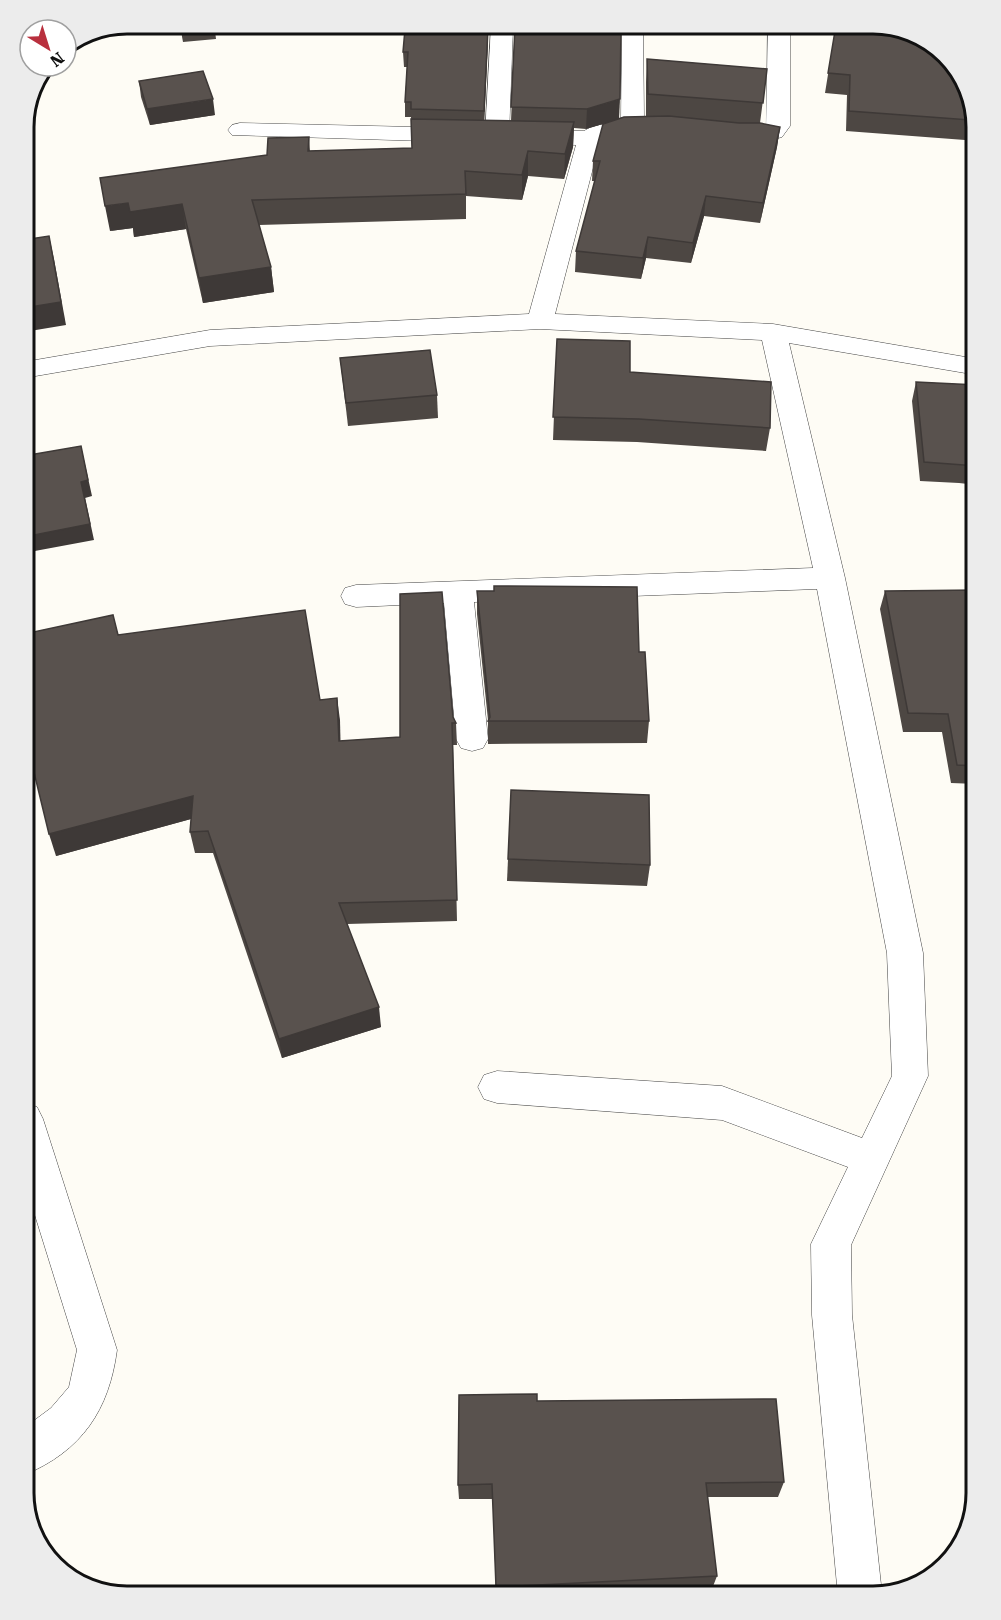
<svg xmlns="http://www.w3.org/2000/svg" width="1001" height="1620" font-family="'Roboto Serif',serif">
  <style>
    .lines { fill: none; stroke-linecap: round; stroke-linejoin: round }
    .minor-casing { stroke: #444; stroke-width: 1 }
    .minor { fill: #fff; fill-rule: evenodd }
    .wall { fill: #4d4743 }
    .shaded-wall { fill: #3e3937 }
    .building { fill: #59524e; stroke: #3e3937; stroke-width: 1.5 }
    .rim { fill: none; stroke: #111; stroke-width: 3 }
  </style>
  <rect width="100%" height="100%" fill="#fefcf5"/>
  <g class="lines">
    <!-- minor casing -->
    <g class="minor-casing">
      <g id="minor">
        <path d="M768,25H790V126L782,137L763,142L729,139L725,134L729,129L766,126Z"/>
        <path d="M643,26L644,119L652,121L656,126L652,131C634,135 616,131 600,141L555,314L773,324L977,359V375L789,343L845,578L923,953L928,1076L851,1245L852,1315L882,1594L838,1596L812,1315L811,1244L848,1167L722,1120L497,1103L484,1099L478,1087L484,1075L497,1071L722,1086L862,1138L892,1076L887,953L817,589L474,602L488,739L483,748L472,751L461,748L456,739L444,603L356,607L345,604L341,596L345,588L356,585L813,568L762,340L540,329L210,346L24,378V362L210,330L529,314L576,145L522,142L518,137L522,132L530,130L584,131L591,127L621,120L622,27Z"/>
        <path d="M491,28H513L509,136L505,141L497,143L489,141L485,136Z"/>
        <path d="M240,123L458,128L466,130L470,135L466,140L458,142L232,135L228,130L232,125Z"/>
        <path d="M24,1102L37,1107L43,1119L117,1350C109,1410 82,1451 24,1475V1428L51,1408L69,1387L77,1350L24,1180Z"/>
      </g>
    </g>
    <!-- minor -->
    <use href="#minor" class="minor"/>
  </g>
  <!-- wall -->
  <g class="wall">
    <path d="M836,25L970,120L965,140L846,131L847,95L825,93Z"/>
    <path d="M515,28L619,119L646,117V82L647,59L767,69L760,123L780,127L777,147L760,223L704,216L691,263L646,258L641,279L575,272L576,251L595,181H592L593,161L606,123L586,129L574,128L573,147L564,179L528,176L522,200L466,196V219L259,225L271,267L274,292L203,303L186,229L134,237L133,228L110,231L267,155L309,137L310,151L412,148L411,117H405V102L407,67H404L403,52L488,40L484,120L511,121Z"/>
    <path d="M181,31H215L216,39L183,42Z"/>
    <path d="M139,81L215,115L150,125L141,97Z"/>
    <path d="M557,339L630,372L770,428L766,451L637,442L553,440Z"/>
    <path d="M340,358L437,395L438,418L348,426Z"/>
    <path d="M916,382L977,385V485L959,483L920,481L912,401Z"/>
    <path d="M977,590V784L951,783L942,732H903L880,609L885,591Z"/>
    <path d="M477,591L639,652L649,721L647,743L488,744V720L477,614Z"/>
    <path d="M118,635L320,700L337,698L340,741L400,737L453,717L456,723L457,745H453L457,921L347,924L381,1027L282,1058L213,853H195L190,832L191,819L56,856Z"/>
    <path d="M508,859L650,865L647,886L507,881Z"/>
    <path d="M973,1000H977V1074L967,1073L965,1020Z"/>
    <path d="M537,1401L784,1482L778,1497H707L717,1576L712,1589L573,1596H496L493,1499H459L458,1485Z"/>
  </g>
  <!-- shaded-wall -->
  <g class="shaded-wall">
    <path d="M488,28V40L484,127V111Z"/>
    <path d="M213,99L215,115L150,125L147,109Z"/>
    <path d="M620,99L619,119L586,129L587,109Z"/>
    <path d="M574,122L573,147L564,179L565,154Z"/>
    <path d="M780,127L777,147L760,223L763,203Z"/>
    <path d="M528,151V176L522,200V175Z"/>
    <path d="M706,196L704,216L691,263L693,243Z"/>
    <path d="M128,203L182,204L186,229L134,237L133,228L110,231L105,206Z"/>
    <path d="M49,236L54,259L66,325L24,332V308Z"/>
    <path d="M648,237L646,258L641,279L643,258Z"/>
    <path d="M271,267L274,292L203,303L199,278Z"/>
    <path d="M81,446L92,496L85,498L94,540L24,553V537L81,482Z"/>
    <path d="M337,698L340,720L341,763L339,741Z"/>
    <path d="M193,796L198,817L56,856L49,834Z"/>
    <path d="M379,1007L381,1027L282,1058L279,1039Z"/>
  </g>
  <!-- building -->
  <g class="building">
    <path d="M880,24L931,41L966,82L969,92L970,120L849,111L850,75L828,73L836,25Z"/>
    <path d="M621,27L620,99L587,109L511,107L515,28Z"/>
    <path d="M488,28L484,111L411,109V102H405L408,52H403L405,29Z"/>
    <path d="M647,59L767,69L763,103L648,94Z"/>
    <path d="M203,71L213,99L147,109L139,81Z"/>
    <path d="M669,116L739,123H760L780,127L763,203L706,196L693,243L648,237L643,258L576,251L600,161H593L603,124L624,117Z"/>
    <path d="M411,119L574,122L565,154L528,151L522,175L465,171L466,194L252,200L271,267L199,278L182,204L130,212L128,203L105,206L100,178L267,155L268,138L309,137L308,151L412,148Z"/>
    <path d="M49,236L61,302L24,308V240Z"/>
    <path d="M557,339L630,341V372L771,382L770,428L639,419L553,417Z"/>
    <path d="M430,350L437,395L346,403L340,358Z"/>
    <path d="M916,382L977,385V466L924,462Z"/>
    <path d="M81,446L88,480L81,482L90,524L24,537V456Z"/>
    <path d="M494,586L637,587L639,652H645L649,721H488L490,717L477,591H494Z"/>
    <path d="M977,590V766L957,765L948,714L908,713L885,591Z"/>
    <path d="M442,592L453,717L456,723H452L457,900L339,903L379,1007L279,1039L208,831L190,832L193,796L49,834L24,731V634L113,615L118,635L305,610L320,700L337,698L339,741L400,737V594Z"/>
    <path d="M511,790L649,795L650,865L508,859Z"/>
    <path d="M973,1000H977V1053H976Z"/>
    <path d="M537,1394V1401L776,1399L784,1482L706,1483L717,1576L496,1587L492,1484L458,1485L459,1395Z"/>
  </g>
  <!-- crop -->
  <path d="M0 0H1001V1620H0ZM127 34H873A93 93 0 0 1 966 127V1493A93 93 0 0 1 873 1586H127A93 93 0 0 1 34 1493V127A93 93 0 0 1 127 34Z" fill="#ececec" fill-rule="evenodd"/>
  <path class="rim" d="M127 34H873A93 93 0 0 1 966 127V1493A93 93 0 0 1 873 1586H127A93 93 0 0 1 34 1493V127A93 93 0 0 1 127 34Z"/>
  <!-- north arrow -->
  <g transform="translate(48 48) rotate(142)"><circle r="28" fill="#ffffff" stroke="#a0a0a0" stroke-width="1.5"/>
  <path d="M0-4.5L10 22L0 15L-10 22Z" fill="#b9303e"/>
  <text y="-9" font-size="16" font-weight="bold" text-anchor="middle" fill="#111111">N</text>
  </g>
</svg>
